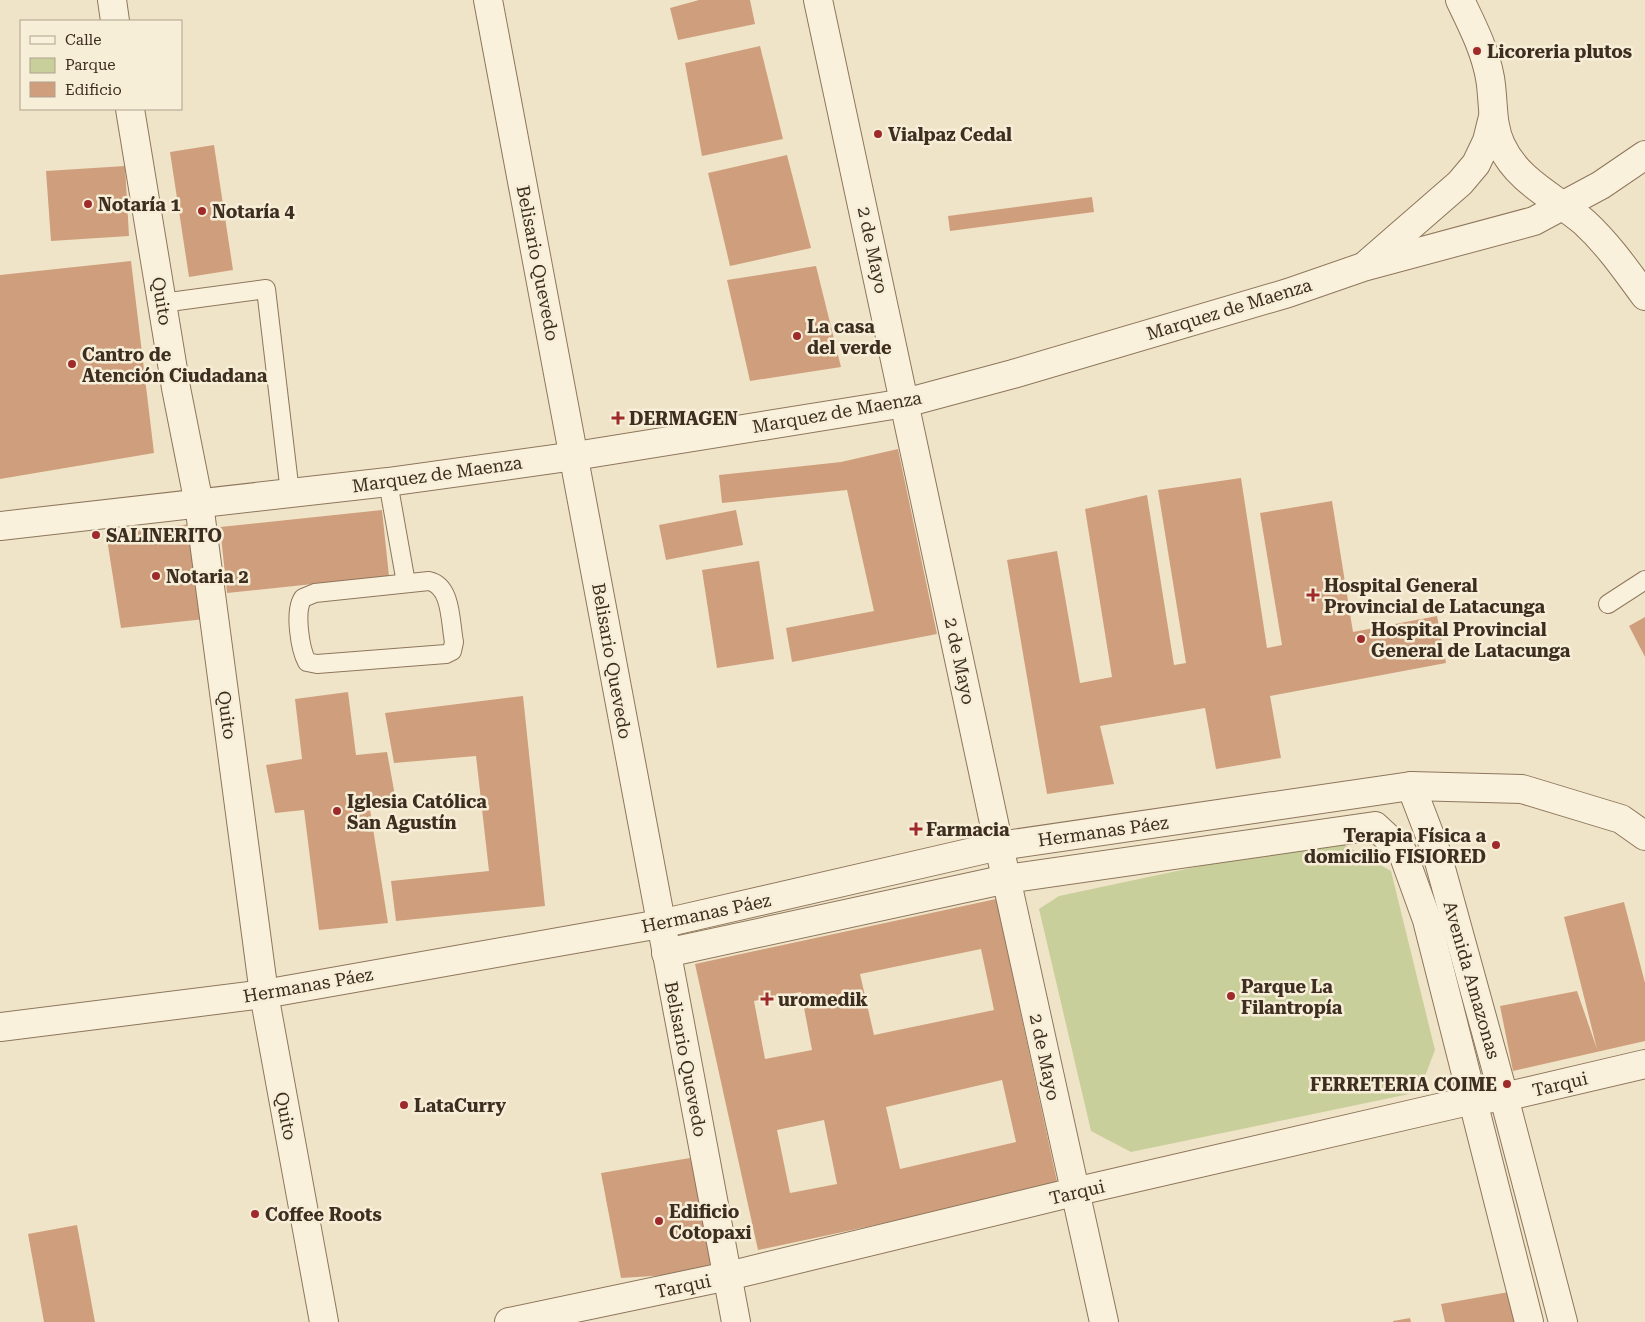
<svg xmlns="http://www.w3.org/2000/svg" width="1645" height="1322" font-family="'Roboto Serif',serif">
  <style>
    .green { fill: #c9cf9b }
    .building { fill: #cf9f7d; fill-rule: evenodd }
    .lines { fill: none; stroke-linecap: round; stroke-linejoin: round }
    .service-casing { stroke: #8d765c; stroke-width: 20 }
    .minor-casing { stroke: #8d765c; stroke-width: 30 }
    .tertiary-casing { stroke: #8d765c; stroke-width: 30 }
    .service { stroke: #faf1dc; stroke-width: 18 }
    .minor { stroke: #faf1dc; stroke-width: 28 }
    .tertiary { stroke: #faf1dc; stroke-width: 28 }
    .poi-dot { fill: #9e2a2b; stroke: #f7eed8; stroke-width: 2 }
    .labels { text-anchor: middle; dominant-baseline: central; stroke-width: 5; stroke-linejoin: round; paint-order: stroke }
    .poi-label { font-size: 18px; font-weight: bold; fill: #3d2e20; stroke: #f7eed8; text-anchor: start }
    .street-label { font-size: 18px; fill: #3d2e20; stroke: #f7eed8 }
  </style>
  <rect width="100%" height="100%" fill="#f0e4c8"/>
  <!-- green -->
  <path class="green" d="M1332,838L1391,871L1435,1050L1419,1092L1131,1152L1091,1131L1039,909L1059,896Z"/>
  <!-- building -->
  <g class="building">
    <path d="M699,0H750L755,24L678,40L670,8Z"/>
    <path d="M760,46L783,139L702,156L685,63Z"/>
    <path d="M214,145L233,270L189,277L170,152Z"/>
    <path d="M787,155L811,248L730,266L708,173Z"/>
    <path d="M125,166L129,236L51,241L46,171Z"/>
    <path d="M1092,197L1094,212L950,231L948,216Z"/>
    <path d="M131,261L154,453L0,479V275Z"/>
    <path d="M816,266L841,367L750,381L727,280Z"/>
    <path d="M898,449L937,634L792,662L786,628L874,611L847,490L722,503L719,475L841,462Z"/>
    <path d="M1241,478L1267,648L1282,645L1260,513L1332,501L1353,632L1437,616L1446,663L1270,696L1281,758L1216,769L1205,708L1100,726L1114,784L1047,794L1007,560L1057,551L1080,683L1112,677L1085,509L1147,495L1174,665L1186,663L1158,490Z"/>
    <path d="M382,510L389,576L227,593L220,527Z"/>
    <path d="M736,510L743,545L666,560L659,525Z"/>
    <path d="M192,524L205,619L121,628L106,533Z"/>
    <path d="M759,561L774,659L717,668L702,570Z"/>
    <path d="M1645,617V657L1629,626Z"/>
    <path d="M348,692L356,755L387,752L396,801L369,803L388,923L319,930L304,810L275,813L266,765L302,759L295,699Z"/>
    <path d="M523,696L545,906L396,921L391,881L489,871L476,756L394,763L385,713Z"/>
    <path d="M996,899L1058,1186L758,1250L695,964ZM981,949L994,1010L874,1035L860,974ZM801,992L812,1050L765,1059L754,1001ZM1002,1080L1016,1142L900,1169L886,1107ZM824,1120L837,1184L790,1193L777,1130Z"/>
    <path d="M1624,902L1645,983V1041L1513,1071L1500,1006L1577,991L1597,1049L1564,917Z"/>
    <path d="M690,1158L720,1268L684,1274L621,1278L601,1173Z"/>
    <path d="M77,1225L95,1322H44L28,1234Z"/>
    <path d="M1520,1290L1526,1322H1445L1441,1304Z"/>
    <path d="M1410,1318L1411,1322H1393V1321Z"/>
  </g>
  <g class="lines">
    <!-- service casing -->
    <g class="service-casing">
      <g id="service">
        <path d="M162,303L266,289L290,493"/>
        <path d="M388,482L406,583"/>
        <path d="M429,581C452,586 450,622 454,642L452,651L446,654L317,664L307,662C300,649 294,611 303,598L315,593Z"/>
        <path d="M1608,604L1645,580"/>
      </g>
    </g>
    <!-- minor casing -->
    <g class="minor-casing">
      <g id="minor">
        <path d="M112,0L115,21"/>
        <path d="M488,0L736,1322"/>
        <path d="M818,0L999,846L1104,1322"/>
        <path d="M1460,0C1472,25 1485,50 1490,78C1494,101 1491,124 1501,145C1518,182 1555,197 1584,222C1608,244 1626,270 1645,296"/>
        <path d="M130,109L176,388L199,504L264,994L324,1322"/>
        <path d="M1411,786L1437,854L1504,1097L1563,1322"/>
        <path d="M666,953L1007,879L1375,826L1402,851L1427,920L1529,1322"/>
        <path d="M0,1027L264,994L660,924L999,846L1411,786L1522,789L1621,819L1645,836"/>
        <path d="M509,1322L728,1276L1074,1192L1473,1100L1504,1097L1645,1064"/>
      </g>
    </g>
    <!-- tertiary casing -->
    <g class="tertiary-casing">
      <g id="tertiary">
        <path d="M1368,263L1460,183L1476,164L1487,141L1493,117"/>
        <path d="M0,526L388,482L575,456L905,403L1013,374L1288,293L1363,267L1534,221L1601,185L1645,155"/>
      </g>
    </g>
    <!-- service -->
    <use href="#service" class="service"/>
    <!-- minor -->
    <use href="#minor" class="minor"/>
    <!-- tertiary -->
    <use href="#tertiary" class="tertiary"/>
  </g>
  <!-- markers -->
  <g class="poi-dot">
    <circle cx="1477" cy="51" r="5"/>
    <circle cx="878" cy="134" r="5"/>
    <circle cx="88" cy="204" r="5"/>
    <circle cx="202" cy="211" r="5"/>
    <circle cx="797" cy="336" r="5"/>
    <circle cx="72" cy="364" r="5"/>
    <path d="M615.5 410.5h5v5h5v5h-5v5h-5v-5h-5v-5h5z"/>
    <circle cx="96" cy="535" r="5"/>
    <circle cx="156" cy="576" r="5"/>
    <path d="M1310.5 587.5h5v5h5v5h-5v5h-5v-5h-5v-5h5z"/>
    <circle cx="1361" cy="639" r="5"/>
    <circle cx="337" cy="811" r="5"/>
    <path d="M913.5 821.5h5v5h5v5h-5v5h-5v-5h-5v-5h5z"/>
    <circle cx="1496" cy="845" r="5"/>
    <circle cx="1231" cy="996" r="5"/>
    <path d="M764.5 991.5h5v5h5v5h-5v5h-5v-5h-5v-5h5z"/>
    <circle cx="1507" cy="1084" r="5"/>
    <circle cx="404" cy="1105" r="5"/>
    <circle cx="255" cy="1214" r="5"/>
    <circle cx="659" cy="1221" r="5"/>
  </g>
  <g class="labels">
    <!-- poi labels -->
    <g class="poi-label">
      <text x="1487" y="51">Licoreria plutos</text>
      <text x="888" y="134">Vialpaz Cedal</text>
      <text x="98" y="204">Notaría 1</text>
      <text x="212" y="211">Notaría 4</text>
      <text x="807" y="326">La casa<tspan x="807" dy="21">del verde</tspan></text>
      <text x="82" y="354">Cantro de<tspan x="82" dy="21">Atención Ciudadana</tspan></text>
      <text x="629" y="418">DERMAGEN</text>
      <text x="106" y="535">SALINERITO</text>
      <text x="166" y="576">Notaria 2</text>
      <text x="1324" y="585">Hospital General<tspan x="1324" dy="21">Provincial de Latacunga</tspan></text>
      <text x="1371" y="629">Hospital Provincial<tspan x="1371" dy="21">General de Latacunga</tspan></text>
      <text x="347" y="801">Iglesia Católica<tspan x="347" dy="21">San Agustín</tspan></text>
      <text x="926" y="829">Farmacia</text>
      <text x="1486" y="835" text-anchor="end">Terapia Física a<tspan x="1486" dy="21">domicilio FISIORED</tspan></text>
      <text x="1241" y="986">Parque La<tspan x="1241" dy="21">Filantropía</tspan></text>
      <text x="778" y="999">uromedik</text>
      <text x="1497" y="1084" text-anchor="end">FERRETERIA COIME</text>
      <text x="414" y="1105">LataCurry</text>
      <text x="669" y="1211">Edificio<tspan x="669" dy="21">Cotopaxi</tspan></text>
      <text x="265" y="1214">Coffee Roots</text>
    </g>
    <!-- street labels -->
    <g class="street-label">
      <text transform="translate(873 250) rotate(78)">2 de Mayo</text>
      <text transform="translate(538 263) rotate(79)">Belisario Quevedo</text>
      <text transform="translate(162 301) rotate(81)">Quito</text>
      <text transform="translate(1229 309) rotate(-17)">Marquez de Maenza</text>
      <text transform="translate(837 412) rotate(-10)">Marquez de Maenza</text>
      <text transform="translate(437 474) rotate(-8)">Marquez de Maenza</text>
      <text transform="translate(612 661) rotate(80)">Belisario Quevedo</text>
      <text transform="translate(960 661) rotate(78)">2 de Mayo</text>
      <text transform="translate(227 715) rotate(82)">Quito</text>
      <text transform="translate(1103 831) rotate(-8)">Hermanas Páez</text>
      <text transform="translate(706 913) rotate(-12)">Hermanas Páez</text>
      <text transform="translate(1472 980) rotate(74)">Avenida Amazonas</text>
      <text transform="translate(308 985) rotate(-10)">Hermanas Páez</text>
      <text transform="translate(1045 1057) rotate(78)">2 de Mayo</text>
      <text transform="translate(686 1059) rotate(79)">Belisario Quevedo</text>
      <text transform="translate(1560 1084) rotate(-13)">Tarqui</text>
      <text transform="translate(286 1116) rotate(79)">Quito</text>
      <text transform="translate(1077 1192) rotate(-13)">Tarqui</text>
      <text transform="translate(683 1286) rotate(-12)">Tarqui</text>
    </g>
  </g>
  <!-- legend -->
  <rect x="20" y="20" width="162" height="90" fill="#f7eed8" stroke="#ada18e"/>
  <rect x="30" y="36" width="25" height="8" fill="#faf1dc" stroke="#ada18e"/>
  <text x="65" y="45" font-size="15" fill="#3d2e20">Calle</text>
  <rect x="30" y="58" width="25" height="15" fill="#c9cf9b" stroke="#ada18e"/>
  <text x="65" y="70" font-size="15" fill="#3d2e20">Parque</text>
  <rect x="30" y="82" width="25" height="15" fill="#cf9f7d" stroke="#ada18e"/>
  <text x="65" y="95" font-size="15" fill="#3d2e20">Edificio</text>
</svg>
